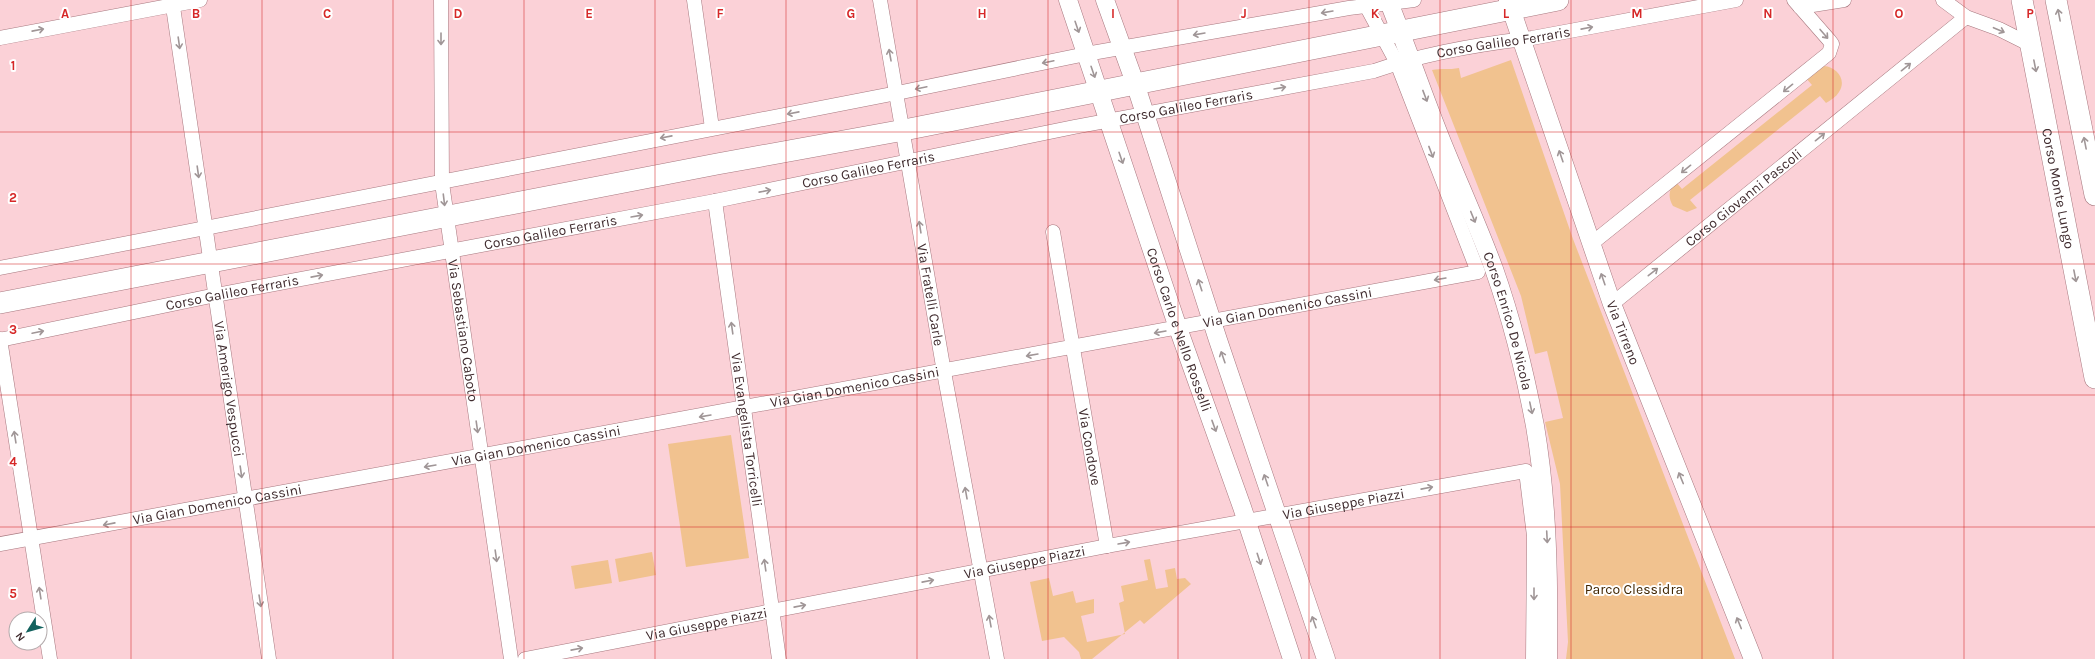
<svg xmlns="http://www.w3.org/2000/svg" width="2095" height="659" font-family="Karla,sans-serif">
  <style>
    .green { fill: #f1c28f }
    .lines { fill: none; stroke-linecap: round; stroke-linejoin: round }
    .minor-casing { stroke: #a7787f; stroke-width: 15 }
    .tertiary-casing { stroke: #a7787f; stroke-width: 19 }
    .secondary-casing { stroke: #a7787f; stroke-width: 22 }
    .minor { stroke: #fff; stroke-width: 14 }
    .tertiary { stroke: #fff; stroke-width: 18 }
    .secondary { stroke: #fff; stroke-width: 21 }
    .oneway { stroke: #a09697 }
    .grid { fill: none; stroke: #d62828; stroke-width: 1; stroke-opacity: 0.55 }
    .labels { text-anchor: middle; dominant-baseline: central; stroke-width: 4; stroke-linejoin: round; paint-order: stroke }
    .street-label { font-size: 14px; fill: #402c2f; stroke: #fff }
    .park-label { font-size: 14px; fill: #412601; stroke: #fff }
    .grid-label { font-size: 13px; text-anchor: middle; font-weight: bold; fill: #d62828; stroke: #fff; stroke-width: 4; stroke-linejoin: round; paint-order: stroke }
  </style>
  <rect width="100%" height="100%" fill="#fbd1d7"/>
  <!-- green -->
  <g class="green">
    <path d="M1511,60L1573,239L1735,659H1566L1568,642L1560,484L1545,422L1563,418L1547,351L1535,354L1521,296L1432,70C1441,68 1449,70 1459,68L1461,78Z"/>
    <path d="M1824,66C1837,67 1847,80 1839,92C1836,97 1831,100 1826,103L1820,96L1690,200L1697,208L1687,212L1673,206C1668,198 1668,189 1676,182L1682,189L1812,85L1805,77L1819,67Z"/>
    <path d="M731,435L749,558L686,567L668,444Z"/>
    <path d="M652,552L656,575L619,582L615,559Z"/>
    <path d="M1150,559L1156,589L1168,587L1165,570L1175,568L1177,579L1185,578L1191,584L1144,624L1140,620L1092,659H1081L1079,652L1064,637L1042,641L1030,582L1049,578L1053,596L1073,591L1076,603L1094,599V613L1081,616L1087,642L1125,634L1119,603L1124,601L1121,586L1148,580L1144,560Z"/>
    <path d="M608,560L612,583L575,589L571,566Z"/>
  </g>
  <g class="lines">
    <!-- minor casing -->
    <g class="minor-casing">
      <g id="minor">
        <path id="s1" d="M172,0L269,659"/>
        <path id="s2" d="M441,0L442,183L511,659"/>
        <path d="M694,0L712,128"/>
        <path id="s3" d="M880,0L944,372L997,659"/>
        <path d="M1943,0L1966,17L1999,29L2031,45"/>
        <path d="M1800,7L1844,0"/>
        <path d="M0,38L200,0"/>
        <path id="s4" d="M715,201L779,659"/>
        <path id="s5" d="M1053,232L1107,546"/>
        <path d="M1591,244L1829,53L1832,44L1829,40L1794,0"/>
        <path d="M0,268L897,93L1086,54L1349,8L1414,0"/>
        <path id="s6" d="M1612,304L1966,17"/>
        <path d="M0,339L50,659"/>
        <path id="s7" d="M0,340L216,295L715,201L1074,127L1374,71C1425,53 1479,44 1532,38L1736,0"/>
        <path id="s8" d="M0,544L1478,272L1397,63L1363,0"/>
        <path id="s9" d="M525,659L1107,546L1526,471L1534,536L1533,659"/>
      </g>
    </g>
    <!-- tertiary casing -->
    <g class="tertiary-casing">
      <g id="tertiary">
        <path id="s10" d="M1068,0L1178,328L1242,507L1292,659"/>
        <path d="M1105,0L1135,83L1218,340L1326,659"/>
        <path id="s11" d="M1388,0C1407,47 1423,95 1442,142C1459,184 1478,226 1494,269C1512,320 1525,373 1535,426C1548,503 1549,581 1548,659"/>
        <path id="s12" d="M1508,0L1612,304L1753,659"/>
      </g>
    </g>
    <!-- secondary casing -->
    <g class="secondary-casing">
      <g id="secondary">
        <path id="s13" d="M2022,0L2095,378"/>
        <path d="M2056,0L2095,195"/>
        <path d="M0,303L717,164L904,130L1558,0"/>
      </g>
    </g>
    <!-- minor -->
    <use href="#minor" class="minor"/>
    <!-- tertiary -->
    <use href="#tertiary" class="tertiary"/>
    <!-- secondary -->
    <use href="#secondary" class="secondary"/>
  </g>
  <!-- one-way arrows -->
  <defs><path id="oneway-shaft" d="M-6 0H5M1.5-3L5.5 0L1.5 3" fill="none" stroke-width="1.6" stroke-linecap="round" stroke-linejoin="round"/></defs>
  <g class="oneway">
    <use href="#oneway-shaft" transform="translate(1327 12) rotate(170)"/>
    <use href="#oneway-shaft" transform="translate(2059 15) rotate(-101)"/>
    <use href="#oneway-shaft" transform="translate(1077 27) rotate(71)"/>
    <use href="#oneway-shaft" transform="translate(1587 28) rotate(-11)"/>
    <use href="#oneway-shaft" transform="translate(38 30) rotate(-11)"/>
    <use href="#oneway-shaft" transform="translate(1999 30) rotate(23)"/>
    <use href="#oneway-shaft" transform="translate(1199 34) rotate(170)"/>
    <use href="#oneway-shaft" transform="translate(1824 34) rotate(49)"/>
    <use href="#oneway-shaft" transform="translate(441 39) rotate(90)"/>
    <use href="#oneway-shaft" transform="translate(179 43) rotate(82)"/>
    <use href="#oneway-shaft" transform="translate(890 55) rotate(-100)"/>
    <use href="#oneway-shaft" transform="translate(1048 62) rotate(168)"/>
    <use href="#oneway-shaft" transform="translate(2035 66) rotate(79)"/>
    <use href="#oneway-shaft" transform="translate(1906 67) rotate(-39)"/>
    <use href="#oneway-shaft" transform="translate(1093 72) rotate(71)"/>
    <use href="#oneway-shaft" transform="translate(921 88) rotate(168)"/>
    <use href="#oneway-shaft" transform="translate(1280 88) rotate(-10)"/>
    <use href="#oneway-shaft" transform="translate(1788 88) rotate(141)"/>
    <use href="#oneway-shaft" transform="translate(1425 96) rotate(69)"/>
    <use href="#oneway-shaft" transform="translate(793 113) rotate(169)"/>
    <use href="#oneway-shaft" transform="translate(666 137) rotate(169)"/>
    <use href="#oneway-shaft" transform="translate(1820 137) rotate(-39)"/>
    <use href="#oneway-shaft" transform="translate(2085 143) rotate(-101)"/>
    <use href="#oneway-shaft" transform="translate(1431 152) rotate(69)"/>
    <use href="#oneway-shaft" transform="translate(1561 156) rotate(-109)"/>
    <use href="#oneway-shaft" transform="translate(1121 158) rotate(71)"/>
    <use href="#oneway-shaft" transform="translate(1686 169) rotate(141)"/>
    <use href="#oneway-shaft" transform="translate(198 172) rotate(82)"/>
    <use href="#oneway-shaft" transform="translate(765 191) rotate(-11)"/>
    <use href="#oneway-shaft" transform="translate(444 200) rotate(83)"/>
    <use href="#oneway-shaft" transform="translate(637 216) rotate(-10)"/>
    <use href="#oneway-shaft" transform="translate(1473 217) rotate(68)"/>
    <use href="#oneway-shaft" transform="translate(920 227) rotate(-99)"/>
    <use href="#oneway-shaft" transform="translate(1653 272) rotate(-38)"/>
    <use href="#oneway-shaft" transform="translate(317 276) rotate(-11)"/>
    <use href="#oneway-shaft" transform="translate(2075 276) rotate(79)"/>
    <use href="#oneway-shaft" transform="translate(1440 279) rotate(170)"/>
    <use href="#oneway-shaft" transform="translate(1603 279) rotate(-109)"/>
    <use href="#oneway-shaft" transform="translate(1200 285) rotate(-108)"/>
    <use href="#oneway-shaft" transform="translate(732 328) rotate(-98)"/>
    <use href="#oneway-shaft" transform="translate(38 332) rotate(-12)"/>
    <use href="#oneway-shaft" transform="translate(1160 332) rotate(170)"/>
    <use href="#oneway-shaft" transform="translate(1032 355) rotate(170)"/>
    <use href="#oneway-shaft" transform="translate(1223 357) rotate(-109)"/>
    <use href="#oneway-shaft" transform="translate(1531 408) rotate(78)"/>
    <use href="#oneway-shaft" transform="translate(705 416) rotate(170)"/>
    <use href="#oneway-shaft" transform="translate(1214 426) rotate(70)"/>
    <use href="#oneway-shaft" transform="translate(477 427) rotate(82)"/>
    <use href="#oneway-shaft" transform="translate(15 437) rotate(-99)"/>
    <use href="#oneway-shaft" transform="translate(430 466) rotate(170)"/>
    <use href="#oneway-shaft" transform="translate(241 472) rotate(82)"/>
    <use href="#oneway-shaft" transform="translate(1681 478) rotate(-112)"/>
    <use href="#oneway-shaft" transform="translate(1266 480) rotate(-109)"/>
    <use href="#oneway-shaft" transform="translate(1427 488) rotate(-11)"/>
    <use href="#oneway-shaft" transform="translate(966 493) rotate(-100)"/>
    <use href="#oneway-shaft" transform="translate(109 524) rotate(169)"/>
    <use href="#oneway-shaft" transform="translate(1547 537) rotate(87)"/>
    <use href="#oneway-shaft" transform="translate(1124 543) rotate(-10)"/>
    <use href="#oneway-shaft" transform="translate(496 556) rotate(82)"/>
    <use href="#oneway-shaft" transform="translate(1259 559) rotate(72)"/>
    <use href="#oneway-shaft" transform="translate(765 565) rotate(-98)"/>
    <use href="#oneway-shaft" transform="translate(928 581) rotate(-11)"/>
    <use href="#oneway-shaft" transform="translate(40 593) rotate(-99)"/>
    <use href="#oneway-shaft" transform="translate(1534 594) rotate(90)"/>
    <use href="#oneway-shaft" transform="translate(260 601) rotate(81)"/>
    <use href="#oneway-shaft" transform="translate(800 606) rotate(-11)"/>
    <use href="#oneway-shaft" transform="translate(990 621) rotate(-100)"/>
    <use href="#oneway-shaft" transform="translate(1314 622) rotate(-109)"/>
    <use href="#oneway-shaft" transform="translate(1739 623) rotate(-112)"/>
    <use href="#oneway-shaft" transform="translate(577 649) rotate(-11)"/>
  </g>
  <!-- grid -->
  <path class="grid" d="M131,0V659M262,0V659M393,0V659M524,0V659M655,0V659M786,0V659M917,0V659M1048,0V659M1178,0V659M1309,0V659M1440,0V659M1571,0V659M1702,0V659M1833,0V659M1964,0V659M0,132H2095M0,264H2095M0,395H2095M0,527H2095"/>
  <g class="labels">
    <!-- street labels -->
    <g class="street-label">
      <text stroke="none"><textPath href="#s7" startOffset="1533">Corso Galileo Ferraris</textPath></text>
      <text stroke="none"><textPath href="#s7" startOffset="1209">Corso Galileo Ferraris</textPath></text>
      <text stroke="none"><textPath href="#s7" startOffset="885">Corso Galileo Ferraris</textPath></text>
      <text stroke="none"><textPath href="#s13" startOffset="192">Corso Monte Lungo</textPath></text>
      <text stroke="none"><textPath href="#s6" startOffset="169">Corso Giovanni Pascoli</textPath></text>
      <text stroke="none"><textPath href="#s7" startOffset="561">Corso Galileo Ferraris</textPath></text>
      <text stroke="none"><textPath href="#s7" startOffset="237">Corso Galileo Ferraris</textPath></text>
      <text stroke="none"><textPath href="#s3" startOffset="299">Via Fratelli Carle</textPath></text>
      <text stroke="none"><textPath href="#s8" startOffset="1309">Via Gian Domenico Cassini</textPath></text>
      <text stroke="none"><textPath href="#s11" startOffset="343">Corso Enrico De Nicola</textPath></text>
      <text stroke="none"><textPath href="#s2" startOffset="332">Via Sebastiano Caboto</textPath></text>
      <text stroke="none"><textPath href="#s10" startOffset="348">Corso Carlo e Nello Rosselli</textPath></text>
      <text stroke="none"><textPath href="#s12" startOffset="352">Via Tirreno</textPath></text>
      <text stroke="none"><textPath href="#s8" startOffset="869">Via Gian Domenico Cassini</textPath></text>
      <text stroke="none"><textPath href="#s1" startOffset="393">Via Amerigo Vespucci</textPath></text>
      <text stroke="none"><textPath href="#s4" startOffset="231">Via Evangelista Torricelli</textPath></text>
      <text stroke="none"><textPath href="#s8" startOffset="545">Via Gian Domenico Cassini</textPath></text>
      <text stroke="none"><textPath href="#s5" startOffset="218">Via Condove</textPath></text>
      <text stroke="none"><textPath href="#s8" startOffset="221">Via Gian Domenico Cassini</textPath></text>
      <text stroke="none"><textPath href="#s9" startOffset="833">Via Giuseppe Piazzi</textPath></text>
      <text stroke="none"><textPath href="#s9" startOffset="509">Via Giuseppe Piazzi</textPath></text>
      <text stroke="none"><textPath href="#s9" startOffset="185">Via Giuseppe Piazzi</textPath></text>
    </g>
    <!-- park labels -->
    <g class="park-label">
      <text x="1634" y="589">Parco Clessidra</text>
    </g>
  </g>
  <g class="grid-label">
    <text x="65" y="18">A</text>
    <text x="196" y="18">B</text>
    <text x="327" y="18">C</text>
    <text x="458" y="18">D</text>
    <text x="589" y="18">E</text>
    <text x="720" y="18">F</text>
    <text x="851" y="18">G</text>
    <text x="982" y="18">H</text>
    <text x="1113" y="18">I</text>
    <text x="1244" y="18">J</text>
    <text x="1375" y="18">K</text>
    <text x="1506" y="18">L</text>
    <text x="1637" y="18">M</text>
    <text x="1768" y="18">N</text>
    <text x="1899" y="18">O</text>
    <text x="2030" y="18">P</text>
    <text x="13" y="70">1</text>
    <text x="13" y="202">2</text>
    <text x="13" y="334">3</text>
    <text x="13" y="466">4</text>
    <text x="13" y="598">5</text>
  </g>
  <!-- north arrow -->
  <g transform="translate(28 631) rotate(233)"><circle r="19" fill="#ffffff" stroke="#b3abac"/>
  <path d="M0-3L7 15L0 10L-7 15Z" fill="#13625e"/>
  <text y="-6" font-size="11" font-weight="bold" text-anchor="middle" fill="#402c2f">N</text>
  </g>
</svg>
